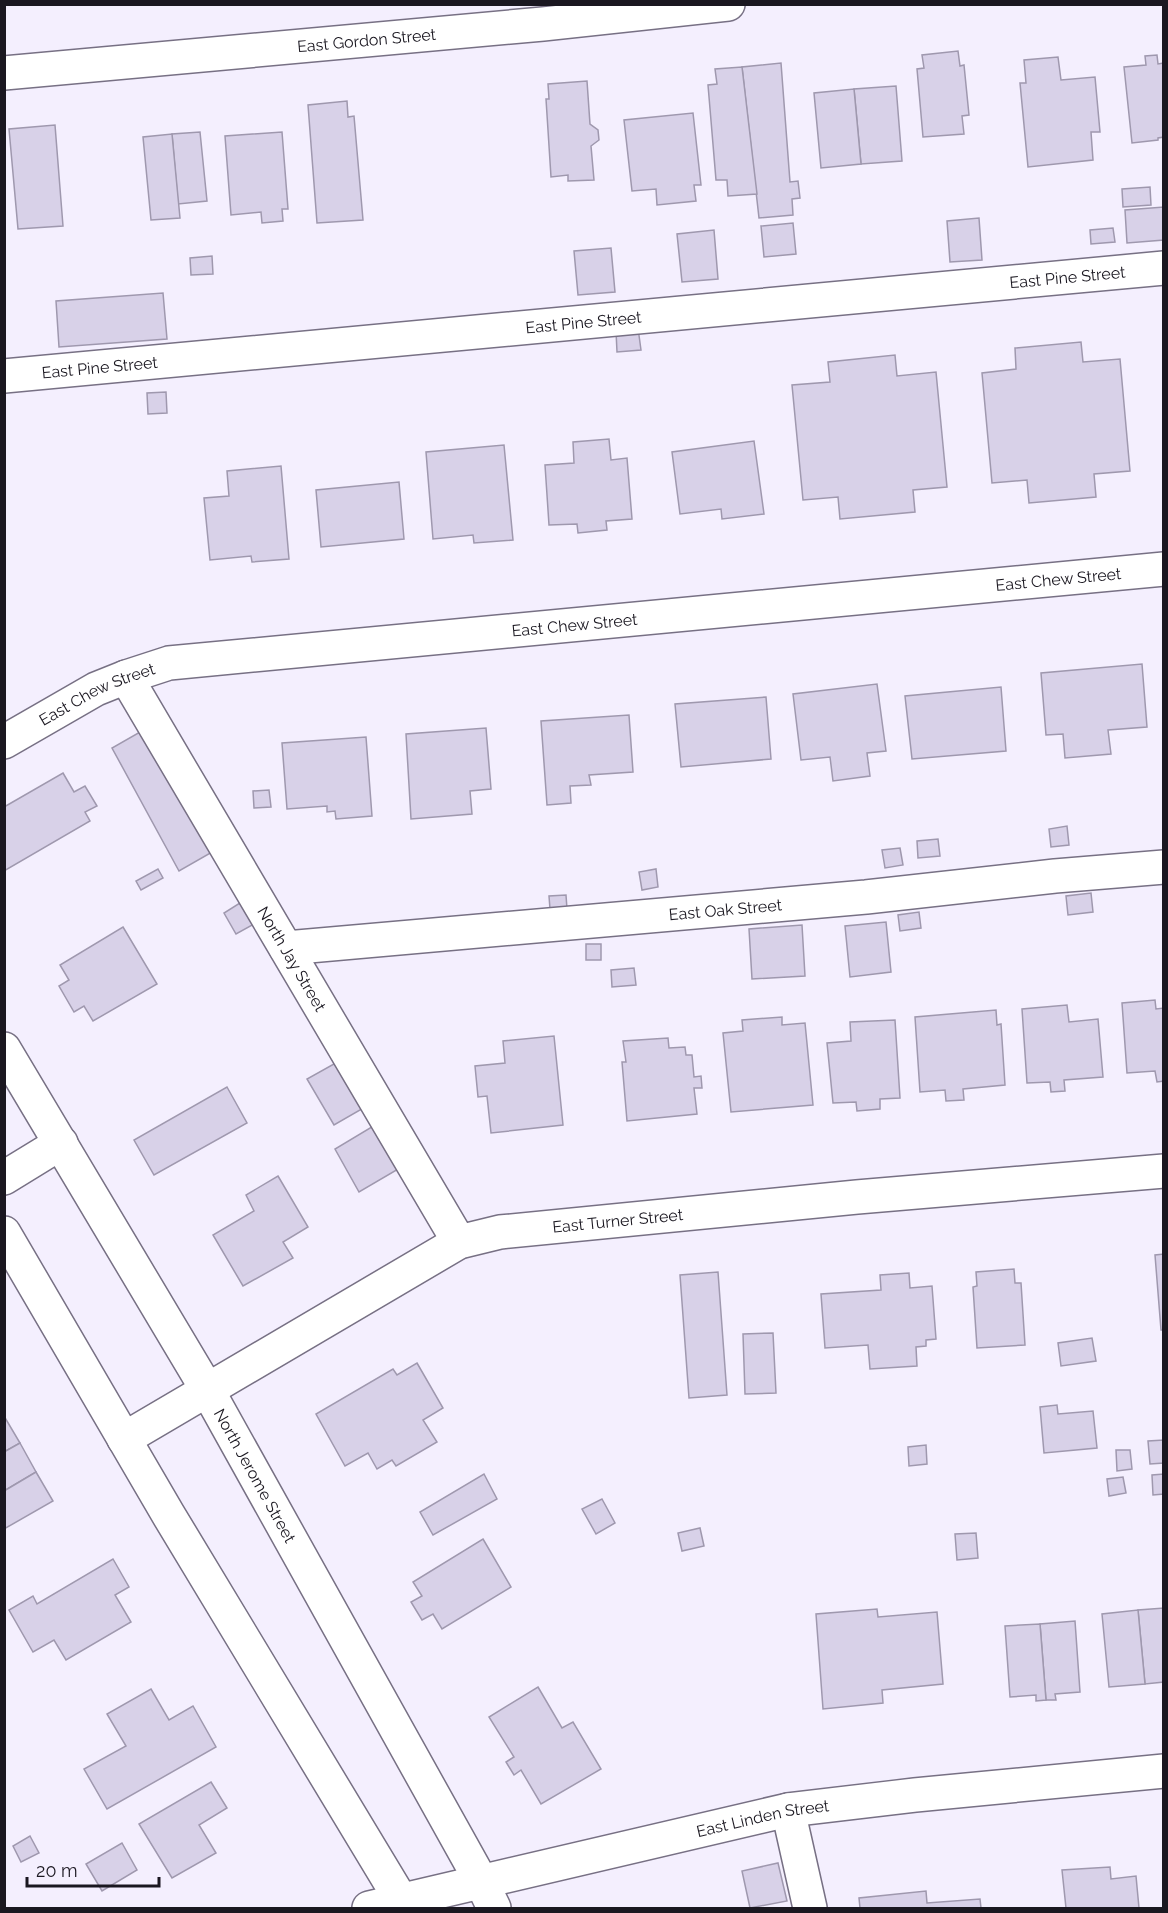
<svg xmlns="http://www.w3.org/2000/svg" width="1168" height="1913" font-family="Raleway,sans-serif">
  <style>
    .building { fill: #d8d1e8; stroke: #9f98ae; stroke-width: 1.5 }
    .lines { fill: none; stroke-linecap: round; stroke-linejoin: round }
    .minor-casing { stroke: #777084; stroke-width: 36 }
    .minor { stroke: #fff; stroke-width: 33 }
    .labels { text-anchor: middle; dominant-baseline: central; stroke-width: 4.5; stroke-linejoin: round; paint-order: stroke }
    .street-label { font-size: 16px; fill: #1a1720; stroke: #f4effe }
  </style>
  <rect width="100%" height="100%" fill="#f4effe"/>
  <!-- building -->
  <g class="building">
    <path d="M958,51L960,66L964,65L969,115L962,116L964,134L923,137L917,69L924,68L922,55Z"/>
    <path d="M1157,55L1158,64L1164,63V137L1158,138V140L1132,143L1124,67L1146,65L1145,56Z"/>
    <path d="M1058,57L1061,80L1095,77L1100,132H1091L1093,160L1028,167L1020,83H1026L1024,60Z"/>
    <path d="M781,63L790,182L798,181L800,198L792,199L793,215L759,218L742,67Z"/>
    <path d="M742,67L757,194L728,196L727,180H716L708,85L717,84L715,69Z"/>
    <path d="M587,81L590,124L598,130L599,140L591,146L594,180L568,181V175L551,177L546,99H549L548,84Z"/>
    <path d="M896,86L902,161L861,164L854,89Z"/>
    <path d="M854,89L861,164L821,168L814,93Z"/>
    <path d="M347,101L348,117L354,116L363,220L317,223L308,105Z"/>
    <path d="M693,113L701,185H694L696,201L657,205L656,189L632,191L624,120Z"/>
    <path d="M55,125L63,226L18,229L9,129Z"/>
    <path d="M200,132L207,201L178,204L172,134Z"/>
    <path d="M282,132L288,209H282L283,221L262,223L261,212L231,215L225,136Z"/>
    <path d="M172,134L180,218L151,220L143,137Z"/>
    <path d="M1150,187L1151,205L1123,207L1122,189Z"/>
    <path d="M1164,207V240L1127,243L1125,210Z"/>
    <path d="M979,218L982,260L950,262L947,221Z"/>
    <path d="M793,223L796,254L764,257L761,226Z"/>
    <path d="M1113,228L1115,242L1091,244L1090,230Z"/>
    <path d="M714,230L718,279L682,282L677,234Z"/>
    <path d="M611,248L615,292L578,295L574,251Z"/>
    <path d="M212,256L213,274L191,275L190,258Z"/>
    <path d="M163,293L167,339L59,347L56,301Z"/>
    <path d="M638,328L641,350L617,352L616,331Z"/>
    <path d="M1081,342L1083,362L1120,359L1130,471L1094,474L1096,497L1029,503L1027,480L992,483L982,373L1016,369L1015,348Z"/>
    <path d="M895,355L897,376L936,372L947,487L913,490L915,512L840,519L838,497L803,500L792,385L830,382L828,362Z"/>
    <path d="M166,392L167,413L148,414L147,393Z"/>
    <path d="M609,439L611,460L627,458L632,519L606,521L607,530L578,533L577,524L549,525L545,465L574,463L573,442Z"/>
    <path d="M754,441L764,514L722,519L721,509L680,514L672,452Z"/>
    <path d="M504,445L513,540L474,543L473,535L433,539L426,452Z"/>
    <path d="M281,466L289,559L252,562L251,556L210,560L204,498L229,496L227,471Z"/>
    <path d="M399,482L404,539L321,547L316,490Z"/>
    <path d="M1142,664L1147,727L1108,730L1111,754L1065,758L1063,734L1046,735L1041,673Z"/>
    <path d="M877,684L886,751L867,753L870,776L833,781L830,757L801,760L793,694Z"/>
    <path d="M1001,687L1006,751L912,759L905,696Z"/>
    <path d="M766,697L771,759L681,767L675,704Z"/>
    <path d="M629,715L633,772L589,775L591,785L570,786L571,803L547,805L541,721Z"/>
    <path d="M147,728L214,851L179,871L112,748Z"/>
    <path d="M486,728L491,789L470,791L472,814L411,819L406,734Z"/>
    <path d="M366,737L372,816L336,819L335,811L327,812V806L287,809L282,743Z"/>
    <path d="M63,773L74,792L85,786L97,806L85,812L90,821L4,871V807Z"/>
    <path d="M269,790L271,807L254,808L253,791Z"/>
    <path d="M1067,826L1069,845L1051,847L1049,829Z"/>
    <path d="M938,839L940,856L918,858L917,841Z"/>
    <path d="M900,848L903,865L885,868L882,850Z"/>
    <path d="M158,869L163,878L141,890L136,881Z"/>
    <path d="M656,869L658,887L642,890L639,872Z"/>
    <path d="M1091,893L1093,912L1068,915L1066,896Z"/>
    <path d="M566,895L567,909H550L549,896Z"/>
    <path d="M243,901L256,923L236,934L224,913Z"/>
    <path d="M919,912L921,928L900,931L898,915Z"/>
    <path d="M886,922L891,972L850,977L845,926Z"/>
    <path d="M802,925L805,976L752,979L749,929Z"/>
    <path d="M123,927L157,984L93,1021L84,1006L74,1012L59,986L69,980L60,965Z"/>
    <rect x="586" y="944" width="15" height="16"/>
    <path d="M634,968L636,985L612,987L611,970Z"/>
    <path d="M1155,1000L1156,1009L1164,1008V1081L1157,1082L1155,1071L1127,1073L1122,1003Z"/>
    <path d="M1067,1005L1069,1022L1098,1019L1103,1077L1064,1080L1065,1091L1051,1092L1050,1082L1027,1083L1022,1009Z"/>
    <path d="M996,1010L997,1025L1001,1024L1005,1085L963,1089L964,1100L946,1101L945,1090L920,1092L915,1017Z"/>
    <path d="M782,1017V1025L805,1023L813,1105L731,1112L723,1033L743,1031L742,1020Z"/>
    <path d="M895,1020L900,1098L880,1099V1109L857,1111L856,1102L833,1103L827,1043L851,1041L850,1022Z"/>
    <path d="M554,1036L563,1125L491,1133L487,1096L478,1097L475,1066L505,1063L503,1041Z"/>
    <path d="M668,1038L669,1048L685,1047L686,1055H692L694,1077L701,1076L702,1088H694L697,1114L627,1121L622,1062H626L623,1041Z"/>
    <path d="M341,1060L367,1106L334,1125L307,1079Z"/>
    <path d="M227,1087L247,1123L154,1175L134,1140Z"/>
    <path d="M375,1125L400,1168L359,1192L335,1149Z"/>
    <path d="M278,1176L308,1227L283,1242L293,1258L243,1286L213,1235L254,1211L246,1195Z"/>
    <path d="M1164,1254V1330H1161L1155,1255Z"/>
    <path d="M1014,1269L1015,1283H1021L1025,1345L977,1348L973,1287L977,1286L976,1272Z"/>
    <path d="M718,1272L727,1395L689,1398L680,1275Z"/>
    <path d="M909,1273L910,1288L932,1286L936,1339L926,1340V1346L916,1347L917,1366L870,1369L868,1345L825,1348L821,1294L881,1290L880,1275Z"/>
    <path d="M773,1333L776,1393L745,1394L743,1334Z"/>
    <path d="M1092,1338L1096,1361L1061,1366L1058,1343Z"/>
    <path d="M417,1363L443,1408L423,1420L437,1442L396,1466L392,1460L377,1469L368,1453L345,1466L316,1414L393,1369L397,1375Z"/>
    <path d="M1057,1405L1058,1414L1093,1411L1097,1448L1044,1453L1040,1407Z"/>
    <path d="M4,1416L20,1443L4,1452Z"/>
    <path d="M1164,1440V1463L1150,1464L1148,1441Z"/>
    <path d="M20,1443L36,1472L4,1491V1452Z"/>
    <path d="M926,1445L927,1464L909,1466L908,1447Z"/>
    <path d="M1116,1450H1130L1132,1469L1117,1471Z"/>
    <path d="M36,1472L53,1501L4,1529V1491Z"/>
    <path d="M484,1474L497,1499L433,1535L420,1512Z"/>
    <path d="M1164,1474V1494L1153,1495L1152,1475Z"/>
    <path d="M1123,1477L1126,1493L1109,1496L1107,1479Z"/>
    <path d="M602,1499L615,1523L596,1534L582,1509Z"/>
    <path d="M700,1528L704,1546L682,1551L678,1533Z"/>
    <path d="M976,1533L978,1558L957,1560L955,1534Z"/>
    <path d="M483,1539L511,1587L442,1629L433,1614L422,1620L411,1602L422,1596L413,1582Z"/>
    <path d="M113,1559L129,1587L115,1595L131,1622L66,1660L54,1640L33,1652L9,1610L33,1596L37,1604Z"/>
    <path d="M1164,1608V1682L1145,1684L1138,1610Z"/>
    <path d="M877,1609L878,1617L937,1612L943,1684L882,1690L883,1703L823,1709L816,1614Z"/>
    <path d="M1138,1610L1145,1684L1109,1687L1102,1614Z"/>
    <path d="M1075,1621L1080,1692L1055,1694L1056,1700H1046L1040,1624Z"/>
    <path d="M1040,1624L1046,1700L1036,1701V1695L1010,1697L1005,1626Z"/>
    <path d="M538,1687L562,1728L573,1722L601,1769L541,1804L521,1770L514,1775L506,1762L514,1757L489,1717Z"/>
    <path d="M151,1689L169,1720L193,1706L216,1747L107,1809L84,1769L126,1746L107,1714Z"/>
    <path d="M211,1782L227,1808L199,1825L216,1853L172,1878L139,1824Z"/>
    <path d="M30,1836L39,1853L21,1862L13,1846Z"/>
    <path d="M122,1843L137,1870L102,1891L86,1864Z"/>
    <path d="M778,1863L787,1901L750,1908L742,1871Z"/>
    <path d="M1110,1867L1111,1879L1136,1876L1139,1908H1066L1062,1870Z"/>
    <path d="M926,1891L927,1903L980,1899L981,1908H860L859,1898Z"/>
  </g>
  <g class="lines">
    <!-- minor casing -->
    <g class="minor-casing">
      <g id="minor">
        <path id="s1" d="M4,73L543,24L728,4"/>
        <path id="s2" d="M4,376L1164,268"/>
        <path id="s3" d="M126,677L459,1242"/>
        <path id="s4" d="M4,742L96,689L126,677L169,663L1164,569"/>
        <path id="s5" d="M286,948L866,897L1055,876L1164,867"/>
        <path id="s6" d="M4,1049L208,1391L481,1881L494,1908"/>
        <path d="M4,1178L61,1143"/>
        <path d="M4,1233L168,1514L401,1900L403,1908"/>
        <path id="s7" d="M124,1439L459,1242L500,1232L857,1197L1164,1171"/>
        <path d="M788,1810L810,1908"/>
        <path id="s8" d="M369,1908L788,1810L915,1795L1164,1771"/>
      </g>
    </g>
    <!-- minor -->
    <use href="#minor" class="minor"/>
  </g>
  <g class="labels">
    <!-- street labels -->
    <g class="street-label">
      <text stroke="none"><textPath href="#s1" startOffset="364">East Gordon Street</textPath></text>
      <text stroke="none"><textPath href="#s2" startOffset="1068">East Pine Street</textPath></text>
      <text stroke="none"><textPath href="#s2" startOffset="582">East Pine Street</textPath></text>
      <text stroke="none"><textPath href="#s2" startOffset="96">East Pine Street</textPath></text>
      <text stroke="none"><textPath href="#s4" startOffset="1077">East Chew Street</textPath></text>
      <text stroke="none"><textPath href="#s4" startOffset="591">East Chew Street</textPath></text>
      <text stroke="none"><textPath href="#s4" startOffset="105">East Chew Street</textPath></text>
      <text stroke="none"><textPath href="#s5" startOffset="441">East Oak Street</textPath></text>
      <text stroke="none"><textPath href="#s3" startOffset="327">North Jay Street</textPath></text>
      <text stroke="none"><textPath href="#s7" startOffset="549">East Turner Street</textPath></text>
      <text stroke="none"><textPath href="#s6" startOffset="495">North Jerome Street</textPath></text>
      <text stroke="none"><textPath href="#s8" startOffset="404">East Linden Street</textPath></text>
    </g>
  </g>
  <!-- border -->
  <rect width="1168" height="1913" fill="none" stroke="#1a1720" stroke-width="12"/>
  <!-- scale -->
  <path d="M27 1877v9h132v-9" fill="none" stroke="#1a1720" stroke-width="3"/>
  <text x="36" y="1877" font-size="18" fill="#1a1720" stroke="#f4effe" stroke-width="4.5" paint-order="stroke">20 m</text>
</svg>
